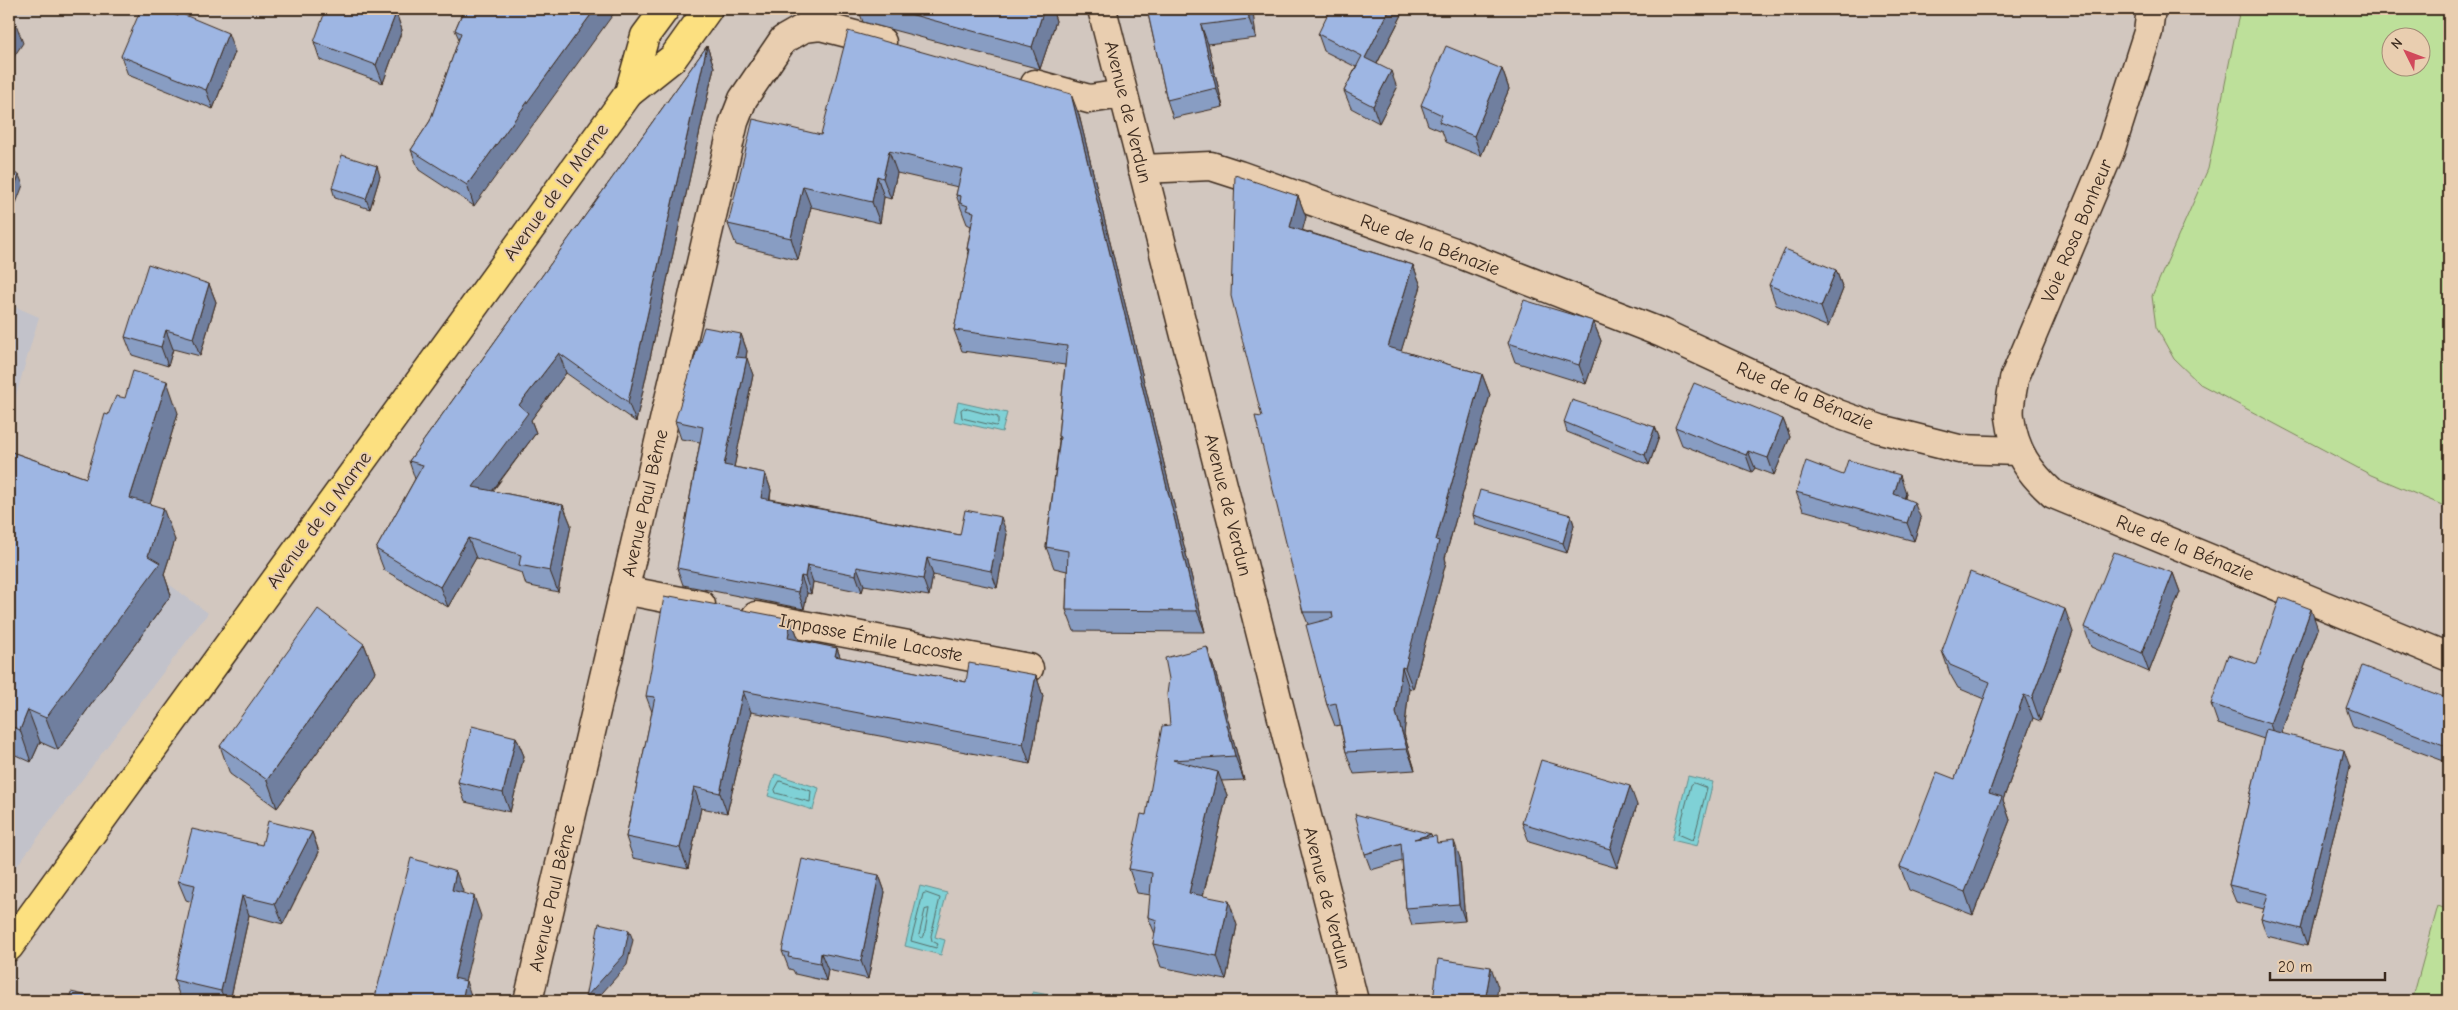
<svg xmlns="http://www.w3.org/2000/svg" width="2458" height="1010" font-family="'Comic Neue',sans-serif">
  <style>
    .built { fill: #c2c2ca }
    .green { fill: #bde09a; stroke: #7c855c; fill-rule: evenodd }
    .water { fill: #7fd1d6; stroke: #648e8c }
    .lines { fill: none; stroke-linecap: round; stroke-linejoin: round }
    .shore { stroke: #566d68; stroke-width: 1 }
    .street-casing { stroke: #3b2a1e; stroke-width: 31 }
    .secondary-casing { stroke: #3b2a1e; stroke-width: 31 }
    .primary-casing { stroke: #3b2a1e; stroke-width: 31 }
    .street { stroke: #e9ceb0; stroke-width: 28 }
    .secondary { stroke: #e9ceb0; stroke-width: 28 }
    .primary { stroke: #fce080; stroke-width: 28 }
    .wall { fill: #889dc3; stroke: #3b2a1e }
    .shaded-wall { fill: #6f7f9f; stroke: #3b2a1e }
    .building { fill: #9eb6e3; stroke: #3b2a1e }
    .labels { text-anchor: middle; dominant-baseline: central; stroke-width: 4; stroke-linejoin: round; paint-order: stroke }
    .street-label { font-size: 19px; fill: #3b2a1e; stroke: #e9ceb0 }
  </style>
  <rect width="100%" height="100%" fill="#d2c7bf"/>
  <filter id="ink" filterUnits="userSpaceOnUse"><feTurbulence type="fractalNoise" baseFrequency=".02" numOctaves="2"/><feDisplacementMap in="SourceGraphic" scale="10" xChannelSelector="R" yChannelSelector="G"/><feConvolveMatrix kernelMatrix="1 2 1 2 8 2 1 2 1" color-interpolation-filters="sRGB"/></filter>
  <g filter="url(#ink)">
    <!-- built -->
    <g class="built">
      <path d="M9,304L39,317L9,419Z"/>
      <path d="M9,466L208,613L9,876Z"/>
    </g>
    <!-- green -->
    <g class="green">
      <path d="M2240,9H2449V508L2371,475L2200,384L2174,359L2156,327L2152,296L2208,169ZM2390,38H2420V68H2390Z"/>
      <path d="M2438,906L2449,910V1001H2412Z"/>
    </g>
    <!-- water -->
    <g class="water">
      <path d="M958,402L1007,413L1002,432L954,421Z"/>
      <path d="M775,774L819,788L813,810L768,796Z"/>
      <path d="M1688,776L1713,782L1697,846L1672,840Z"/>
      <path d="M920,886L947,893L935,937L945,940L941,955L905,946Z"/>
      <path d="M1033,992L1080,1001H1031Z"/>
    </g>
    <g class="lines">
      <!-- shore -->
      <g class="shore">
        <path d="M964,408L998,417V424L996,426L962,418L961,410Z"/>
        <path d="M780,781L811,791L810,802L776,793L775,790Z"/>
        <path d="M1694,783L1707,788L1694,838L1692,840L1678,834L1691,785Z"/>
        <path d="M926,893L940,898L931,936L932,941L938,944L936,948L911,941L923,894Z"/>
        <path d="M929,909L924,936L921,938L919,935L925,910Z"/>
      </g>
      <!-- street casing -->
      <g class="street-casing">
        <g id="street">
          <path d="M1035,84L1089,99L1123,94"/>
          <path d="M1142,169L1211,166L1239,175L1460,254L1662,333L1838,414L1880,429L1959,449L2018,451"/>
          <path d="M624,590L701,605"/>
          <path d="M756,616L1029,668"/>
          <path d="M528,1001L734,122L743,99L783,40L804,28L820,26L882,42"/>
        </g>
      </g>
      <!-- secondary casing -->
      <g class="secondary-casing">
        <g id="secondary">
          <path d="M1102,9L1354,1001"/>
          <path d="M2151,9L2148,32L2110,151L2014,379C2013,391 2008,405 2010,417C2014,451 2029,472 2053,494L2449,657"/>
        </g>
      </g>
      <!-- primary casing -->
      <g class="primary-casing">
        <g id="primary">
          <path d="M629,93L645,36L665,9"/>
          <path d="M9,947L629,93L673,58L708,9"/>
        </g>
      </g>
      <!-- street -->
      <use href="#street" class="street"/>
      <!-- secondary -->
      <use href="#secondary" class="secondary"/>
      <!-- primary -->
      <use href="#primary" class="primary"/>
    </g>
    <!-- wall -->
    <g class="wall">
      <path d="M114,9H126L124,13Z"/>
      <path d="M464,9L474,206L419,170L411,150L430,121L459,39L455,30Z"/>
      <path d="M843,9H1052L1056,21L1040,69L863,22L860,14Z"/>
      <path d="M1147,9H1252L1256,38L1208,44L1223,107L1173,118L1167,100Z"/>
      <path d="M1405,9L1377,64L1397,88L1379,123L1351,108L1344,91L1356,67L1324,51L1318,34Z"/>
      <path d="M396,13L402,30L383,83L320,60L314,42Z"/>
      <path d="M707,46L714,67L636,422L566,373L531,420L536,433L493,491L563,505L571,525L558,592L526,585L522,573L476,558L448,607L384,570L376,549L415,479L409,461Z"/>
      <path d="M235,52L213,109L128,75L121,56Z"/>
      <path d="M1502,69L1509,89L1481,156L1446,142L1442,131L1428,125L1421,105Z"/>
      <path d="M1079,115L1205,632L1074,631L1066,610L1067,571L1054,568L1046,547L1059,441L1058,436L1065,365L962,351L954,330L969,255L967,249L971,226L967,224L956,195L958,187L897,173L891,199L884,197L880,223L811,207L798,260L736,245L728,224L821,135Z"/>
      <path d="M380,176L370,209L335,198L332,188Z"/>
      <path d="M1298,196L1306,217L1302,230L1413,265L1421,286L1401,351L1482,374L1490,395L1445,558L1446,562L1413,689L1409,688L1404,734L1415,770L1354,774L1346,752L1340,725L1335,726L1327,705L1308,624L1303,612L1262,417Z"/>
      <path d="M1836,270L1843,289L1828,327L1776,305L1769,285Z"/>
      <path d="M209,284L216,302L200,356L173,349L168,366L132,355L125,337Z"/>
      <path d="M1593,321L1601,341L1586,384L1515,362L1508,343Z"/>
      <path d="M741,334L747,351L746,358L753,375L734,467L765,473L771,490L770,499L960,535L1007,534L997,588L933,575L929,596L864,585L862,592L813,582L811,594L807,593L804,609L683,585L677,568L700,442L681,439L675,421Z"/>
      <path d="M178,413L150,504L175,540L164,574L171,595L58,750L40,742L31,762L9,752V451L86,478L108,415Z"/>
      <path d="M1783,419L1790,437L1774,475L1755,468L1752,472L1682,445L1675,427Z"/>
      <path d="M1564,422L1655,427L1659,437L1649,465L1567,432Z"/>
      <path d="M1843,475L1906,493L1905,498L1921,519L1914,541L1803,510L1796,492Z"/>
      <path d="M1473,515H1571L1574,525L1567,553L1476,525Z"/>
      <path d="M2173,573L2180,592L2149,672L2091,647L2084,627Z"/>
      <path d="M791,619L799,640L837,648L840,657L966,682L1036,675L1043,696L1030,764L751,712L727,813L701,808L688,869L633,858L626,837L652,712L646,696Z"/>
      <path d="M2318,629L2281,733L2350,767L2307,946L2267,936L2261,919L2264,909L2236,902L2229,885L2264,739L2218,724L2211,704L2257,664Z"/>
      <path d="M2073,632L2040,721L2033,718L2003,800L2010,820L1973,915L1909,890L1900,867L1955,779L1984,699L1958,688L1950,674L1942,651Z"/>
      <path d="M364,644L375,672L277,808L230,774L220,746Z"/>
      <path d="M1207,647L1215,671L1244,780L1221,781L1227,795L1203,896L1237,925L1226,980L1161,967L1153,944L1155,934L1148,917L1151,895L1137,893L1129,869L1146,815Z"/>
      <path d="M2449,699V763L2353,727L2346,708Z"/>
      <path d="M516,737L524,756L510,812L465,802L458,782Z"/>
      <path d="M1637,805L1617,868L1529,842L1522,823Z"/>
      <path d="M312,832L319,852L283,924L249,915L230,1001H188L181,1000L174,980L192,902L186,900L178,881L262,845Z"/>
      <path d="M1431,834L1432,837L1438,843L1460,858L1465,921L1412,925L1406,908L1402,861L1371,870L1365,854Z"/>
      <path d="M879,875L885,892L868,979L828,970L826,981L795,974L793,970L789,969L782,951Z"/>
    </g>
    <!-- shaded-wall -->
    <g class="shaded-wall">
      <path d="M595,9H617L474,206L467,185Z"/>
      <path d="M1044,9H1052L1056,21L1040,69L1032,47Z"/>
      <path d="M1248,9H1252L1253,11L1256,38L1249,19Z"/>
      <path d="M1390,9H1405L1371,75L1365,58Z"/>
      <path d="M396,13L402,30L383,83L376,65Z"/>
      <path d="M16,24L23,43L9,64V34Z"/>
      <path d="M1201,25L1208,44L1223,107L1216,88Z"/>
      <path d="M228,33L235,52L213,109L206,90Z"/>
      <path d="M707,46L714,67L636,422L628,402Z"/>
      <path d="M1502,69L1509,89L1481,156L1474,136Z"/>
      <path d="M1391,71L1397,88L1379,123L1373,106Z"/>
      <path d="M1071,94L1079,115L1205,632L1197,611Z"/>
      <path d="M889,151L897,173L891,199L883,178Z"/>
      <path d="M377,166L380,176L370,209L366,199Z"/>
      <path d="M19,175L23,185L9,222V202Z"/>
      <path d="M877,176L884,197L880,223L872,202Z"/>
      <path d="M803,186L811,207L798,260L791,238Z"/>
      <path d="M1298,196L1306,217L1298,248L1290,227Z"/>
      <path d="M1413,265L1421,286L1396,368L1388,347Z"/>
      <path d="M1836,270L1843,289L1828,327L1821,307Z"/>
      <path d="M209,284L216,302L200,356L193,338Z"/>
      <path d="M1593,321L1601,341L1586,384L1579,365Z"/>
      <path d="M166,330L173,349L168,366L161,347Z"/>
      <path d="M741,334L747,351L743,374L736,357Z"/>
      <path d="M559,353L566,373L531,420L536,433L480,507L473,487L519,405Z"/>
      <path d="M747,358L753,375L731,482L724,465Z"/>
      <path d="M1482,374L1490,395L1445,558L1446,562L1413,689L1405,668L1436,540Z"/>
      <path d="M167,381L178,413L142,530L130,498Z"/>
      <path d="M1783,419L1790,437L1774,475L1768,458Z"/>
      <path d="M1655,427L1659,437L1649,465L1645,455Z"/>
      <path d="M1748,451L1755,468L1752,472L1746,455Z"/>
      <path d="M765,473L771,490L767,515L761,498Z"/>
      <path d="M1900,475L1906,493L1900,512L1894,494Z"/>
      <path d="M1914,502L1921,519L1914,541L1907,523Z"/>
      <path d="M563,505L571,525L558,592L550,571Z"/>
      <path d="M163,508L175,540L164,574L171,595L58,750L46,718L148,556Z"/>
      <path d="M1571,515L1574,525L1567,553L1563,543Z"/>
      <path d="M1001,517L1007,534L997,588L991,571Z"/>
      <path d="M468,538L476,558L448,607L440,587Z"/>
      <path d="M927,558L933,575L929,596L923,579Z"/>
      <path d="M807,565L813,582L811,594L805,577Z"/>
      <path d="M857,567L864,585L862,592L856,575Z"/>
      <path d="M2173,573L2180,592L2149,672L2142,653Z"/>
      <path d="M801,576L807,593L804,609L798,592Z"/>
      <path d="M2065,609L2073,632L2040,721L2032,698Z"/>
      <path d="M2311,609L2318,629L2277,744L2270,724Z"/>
      <path d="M791,619L799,640L796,659L788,638Z"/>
      <path d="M364,644L375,672L277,808L267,780Z"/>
      <path d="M1207,647L1215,671L1244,780L1235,756Z"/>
      <path d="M837,648L844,668L835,656Z"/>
      <path d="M1402,667L1409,688L1404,734L1415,770L1407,749L1396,713Z"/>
      <path d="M1036,675L1043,696L1030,764L1023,744Z"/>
      <path d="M743,691L751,712L727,813L720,793Z"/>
      <path d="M2024,695L2033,718L2003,800L2010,820L1973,915L1965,892L1989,793Z"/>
      <path d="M28,710L40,742L31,762L20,730Z"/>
      <path d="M516,737L524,756L510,812L503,793Z"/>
      <path d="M2344,750L2350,767L2307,946L2301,929Z"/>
      <path d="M1218,772L1227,795L1198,917L1189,893Z"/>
      <path d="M1630,786L1637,805L1617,868L1610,849Z"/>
      <path d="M694,787L701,808L688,869L680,848Z"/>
      <path d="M312,832L319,852L283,924L275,904Z"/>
      <path d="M1454,841L1460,858L1465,921L1459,904Z"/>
      <path d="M456,872L463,891L459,909L452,890Z"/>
      <path d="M879,875L885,892L868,979L861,961Z"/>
      <path d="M242,896L249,915L230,1001H225L221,991Z"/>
      <path d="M474,896L481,916L461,998L454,978Z"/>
      <path d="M1229,901L1237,925L1226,980L1217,956Z"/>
      <path d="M629,930L633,940L627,965L595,1001H586L585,998Z"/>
      <path d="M821,953L828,970L826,981L820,963Z"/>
      <path d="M1491,967L1498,987L1496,1001H1485Z"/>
      <path d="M466,981L473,1001H462Z"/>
    </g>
    <!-- building -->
    <g class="building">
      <path d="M141,9H161L178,16L180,13L228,33L206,90L121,56Z"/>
      <path d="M326,9H385L396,13L376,65L314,42Z"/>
      <path d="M464,9H595L467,185L411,150L430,121L461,33L455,30Z"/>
      <path d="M891,9H1044L1032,47Z"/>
      <path d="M1147,9H1248L1249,19L1201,25L1216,88L1167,100Z"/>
      <path d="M1330,9H1390L1365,58L1391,71L1373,106L1344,91L1362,56L1318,34Z"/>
      <path d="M9,20L16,24L9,34Z"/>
      <path d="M848,31L1071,94L1197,611L1066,610L1068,551L1046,547L1060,437L1058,436L1067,346L954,330L970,249H967L974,212L966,210L968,206L960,203L961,196L956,195L962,169L889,151L883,178L877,176L872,202L803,186L791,238L728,224L753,119L821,135Z"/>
      <path d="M707,46L628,402L559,353L519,405L528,413L473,487L563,505L550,571L519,565L521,555L468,538L440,587L376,549L423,465L409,461Z"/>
      <path d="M1446,46L1502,69L1474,136L1439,122L1442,115L1421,105Z"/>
      <path d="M342,155L377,166L366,199L332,188Z"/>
      <path d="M9,171L19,175L9,202Z"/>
      <path d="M1235,175L1298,196L1290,227L1413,265L1388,347L1482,374L1436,540L1439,541L1405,668L1402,667L1396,713L1407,749L1346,752L1336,703L1327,705L1306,625L1333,618L1332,612H1303L1255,416L1262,417L1231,296Z"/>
      <path d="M1785,249L1836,270L1821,307L1769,285Z"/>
      <path d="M148,264L209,284L193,338L166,330L161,347L125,337Z"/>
      <path d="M1524,300L1593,321L1579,365L1508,343Z"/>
      <path d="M704,327L741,334L736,357L747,358L724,465L765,473L761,498L960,535L965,510L1001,517L991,571L927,558L923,579L857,567L856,575L807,565L805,577L801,576L798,592L677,568L703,427L675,421Z"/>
      <path d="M133,371L167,381L130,498L163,508L148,556L160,563L46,718L28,710L20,730L9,725V451L86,478L105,414L108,415L116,396L125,398Z"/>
      <path d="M1694,383L1783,419L1768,458L1748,451L1746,455L1675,427Z"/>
      <path d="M1572,400L1655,427L1645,455L1564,422Z"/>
      <path d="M1848,460L1900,475L1894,494L1914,502L1907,523L1796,492L1806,461L1843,475Z"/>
      <path d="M1480,490L1571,515L1563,543L1473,515Z"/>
      <path d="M2114,552L2173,573L2142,653L2084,627Z"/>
      <path d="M1970,572L2065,609L2032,698L2024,695L1989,793L2002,797L1965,892L1900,867L1937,772L1955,779L1990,682L1950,665L1942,651Z"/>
      <path d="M670,596L791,619L788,638L837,648L835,656L966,682L969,663L1036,675L1023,744L743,691L720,793L694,787L680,848L626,837L655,697L646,696L664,597L669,598Z"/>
      <path d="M2280,597L2311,609L2270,724L2211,704L2228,655L2257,664Z"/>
      <path d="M318,609L364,644L267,780L220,746Z"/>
      <path d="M1207,647L1235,756L1173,760L1218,772L1189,893L1229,901L1217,956L1153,944L1157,920L1148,917L1152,873L1129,869L1141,814L1146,815L1162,726L1170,725L1167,694L1169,679L1165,658Z"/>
      <path d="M2362,666L2449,699V747L2346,708Z"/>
      <path d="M472,726L516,737L503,793L458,782Z"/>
      <path d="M2266,729L2344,750L2301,929L2261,919L2268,894L2229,885Z"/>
      <path d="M1541,760L1630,786L1610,849L1522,823Z"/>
      <path d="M1355,814L1431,834L1414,839L1436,836L1437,843L1454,841L1459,904L1406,908L1401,843L1365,854Z"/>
      <path d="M268,821L312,832L275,904L242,896L221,991L174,980L195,885L178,881L192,829L262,845Z"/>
      <path d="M411,858L456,872L452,890L474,896L454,978L466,981L462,1001H374Z"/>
      <path d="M802,859L879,875L861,961L821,953L820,963L788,957L789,953L782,951Z"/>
      <path d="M599,923L629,930L624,955L585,998Z"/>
      <path d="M1438,959L1491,967L1485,1001L1479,1000V1001H1433Z"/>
      <path d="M71,992L111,1001H69Z"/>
    </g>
  </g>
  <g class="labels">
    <!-- street labels -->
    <g class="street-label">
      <text transform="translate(1128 112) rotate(76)">Avenue de Verdun</text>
      <text transform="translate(556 192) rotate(-54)">Avenue de la Marne</text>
      <text transform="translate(2077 231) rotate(-67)">Voie Rosa Bonheur</text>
      <text transform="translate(1430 245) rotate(20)">Rue de la Bénazie</text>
      <text transform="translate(1805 396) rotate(23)">Rue de la Bénazie</text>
      <text transform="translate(645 503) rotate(-77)">Avenue Paul Bême</text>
      <text transform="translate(1228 505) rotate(76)">Avenue de Verdun</text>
      <text transform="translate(319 520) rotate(-54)">Avenue de la Marne</text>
      <text transform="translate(2185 548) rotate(22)">Rue de la Bénazie</text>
      <text transform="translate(871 638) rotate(11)">Impasse Émile Lacoste</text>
      <text transform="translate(552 898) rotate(-77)">Avenue Paul Bême</text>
      <text transform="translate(1327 898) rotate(76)">Avenue de Verdun</text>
    </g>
  </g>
  <!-- margin -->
  <rect width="2458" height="1010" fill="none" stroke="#e9ceb0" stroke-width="30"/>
  <rect x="15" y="15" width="2428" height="980" fill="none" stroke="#3b2a1e" stroke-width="2" filter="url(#ink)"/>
  <!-- north arrow -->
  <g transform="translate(2406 52) rotate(312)"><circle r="24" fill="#e9ceb0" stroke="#a38c76"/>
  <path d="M0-4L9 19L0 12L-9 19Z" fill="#d1495b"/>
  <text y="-8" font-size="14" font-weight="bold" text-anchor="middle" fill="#3b2a1e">N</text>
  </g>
  <!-- scale -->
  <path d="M2270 972v8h115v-8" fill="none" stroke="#3b2a1e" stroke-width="2.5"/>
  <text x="2278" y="972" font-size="15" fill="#3b2a1e" stroke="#e9ceb0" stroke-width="4" paint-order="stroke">20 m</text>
</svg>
